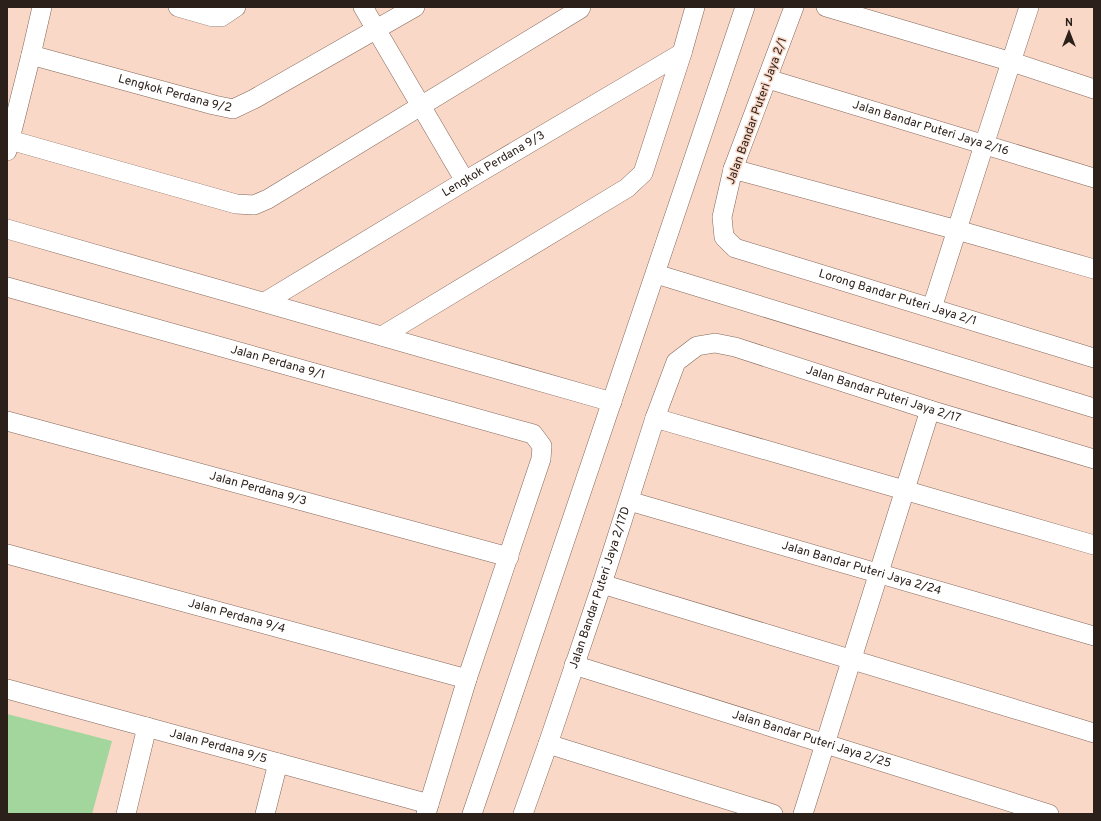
<svg xmlns="http://www.w3.org/2000/svg" width="1101" height="821" font-family="Overpass,sans-serif">
  <style>
    .green { fill: #a2d69d }
    .lines { fill: none; stroke-linecap: round; stroke-linejoin: round }
    .minor-casing { stroke: #846759; stroke-width: 20 }
    .minor { stroke: #fff; stroke-width: 19 }
    .labels { text-anchor: middle; dominant-baseline: central; stroke-width: 3; stroke-linejoin: round; paint-order: stroke }
    .street-label { font-size: 12px; fill: #2c201a; stroke: #f9d8c8 }
  </style>
  <rect width="100%" height="100%" fill="#f9d8c8"/>
  <!-- green -->
  <path class="green" d="M7,714L112,741L92,814H7Z"/>
  <g class="lines">
    <!-- minor casing -->
    <g class="minor-casing">
      <g id="minor">
        <path d="M178,7L213,17H221L236,7"/>
        <path d="M363,7L465,181"/>
        <path id="s1" d="M794,7L733,169L722,217L724,237L735,248L1094,358"/>
        <path d="M826,7L1012,62L1094,89"/>
        <path id="s2" d="M31,55L214,105L233,109L254,99L415,7"/>
        <path id="s3" d="M768,79L1094,178"/>
        <path d="M10,140L236,204L254,205L268,199L580,9L581,7"/>
        <path d="M7,151L31,55L42,7"/>
        <path d="M733,169L957,230L1094,269"/>
        <path d="M7,229L612,402"/>
        <path d="M656,274L1094,408"/>
        <path id="s4" d="M7,287L533,434L542,446L541,459L467,679L426,814"/>
        <path id="s5" d="M265,302L465,181L682,53L695,7"/>
        <path d="M932,308L984,145L1029,7"/>
        <path d="M382,336L627,188L643,173L682,53"/>
        <path d="M655,418L1094,545"/>
        <path id="s6" d="M7,421L509,557"/>
        <path id="s7" d="M629,501L1094,636"/>
        <path id="s8" d="M7,554L467,679"/>
        <path d="M602,584L1094,733"/>
        <path id="s9" d="M574,665L1049,814"/>
        <path id="s10" d="M7,689L429,804"/>
        <path d="M548,744L773,814"/>
        <path d="M126,814L147,727"/>
        <path d="M265,814L278,763"/>
        <path d="M472,814L510,703L745,7"/>
        <path id="s11" d="M523,814L548,744L602,584L655,418L676,362L697,346L715,343L735,347L930,410L1094,459"/>
        <path d="M803,814L930,410"/>
      </g>
    </g>
    <!-- minor -->
    <use href="#minor" class="minor"/>
  </g>
  <g class="labels">
    <!-- street labels -->
    <g class="street-label">
      <text stroke="none"><textPath href="#s2" startOffset="149">Lengkok Perdana 9/2</textPath></text>
      <text transform="translate(757 111) rotate(-70)">Jalan Bandar Puteri Jaya 2/1</text>
      <text stroke="none"><textPath href="#s3" startOffset="170">Jalan Bandar Puteri Jaya 2/16</textPath></text>
      <text stroke="none"><textPath href="#s5" startOffset="267">Lengkok Perdana 9/3</textPath></text>
      <text stroke="none"><textPath href="#s1" startOffset="428">Lorong Bandar Puteri Jaya 2/1</textPath></text>
      <text stroke="none"><textPath href="#s4" startOffset="281">Jalan Perdana 9/1</textPath></text>
      <text stroke="none"><textPath href="#s11" startOffset="698">Jalan Bandar Puteri Jaya 2/17</textPath></text>
      <text stroke="none"><textPath href="#s6" startOffset="260">Jalan Perdana 9/3</textPath></text>
      <text stroke="none"><textPath href="#s7" startOffset="242">Jalan Bandar Puteri Jaya 2/24</textPath></text>
      <text stroke="none"><textPath href="#s11" startOffset="239">Jalan Bandar Puteri Jaya 2/17D</textPath></text>
      <text stroke="none"><textPath href="#s8" startOffset="238">Jalan Perdana 9/4</textPath></text>
      <text stroke="none"><textPath href="#s9" startOffset="249">Jalan Bandar Puteri Jaya 2/25</textPath></text>
      <text stroke="none"><textPath href="#s10" startOffset="219">Jalan Perdana 9/5</textPath></text>
    </g>
  </g>
  <!-- border -->
  <rect width="1101" height="821" fill="none" stroke="#2c201a" stroke-width="16"/>
  <!-- north arrow -->
  <g transform="translate(1069 32)" stroke="#f9d8c8" stroke-width="3" paint-order="stroke">
  <path d="M0-3L7 15L0 10L-7 15Z" fill="#2c201a"/>
  <text y="-6" font-size="11" font-weight="bold" text-anchor="middle" fill="#2c201a">N</text>
  </g>
</svg>
